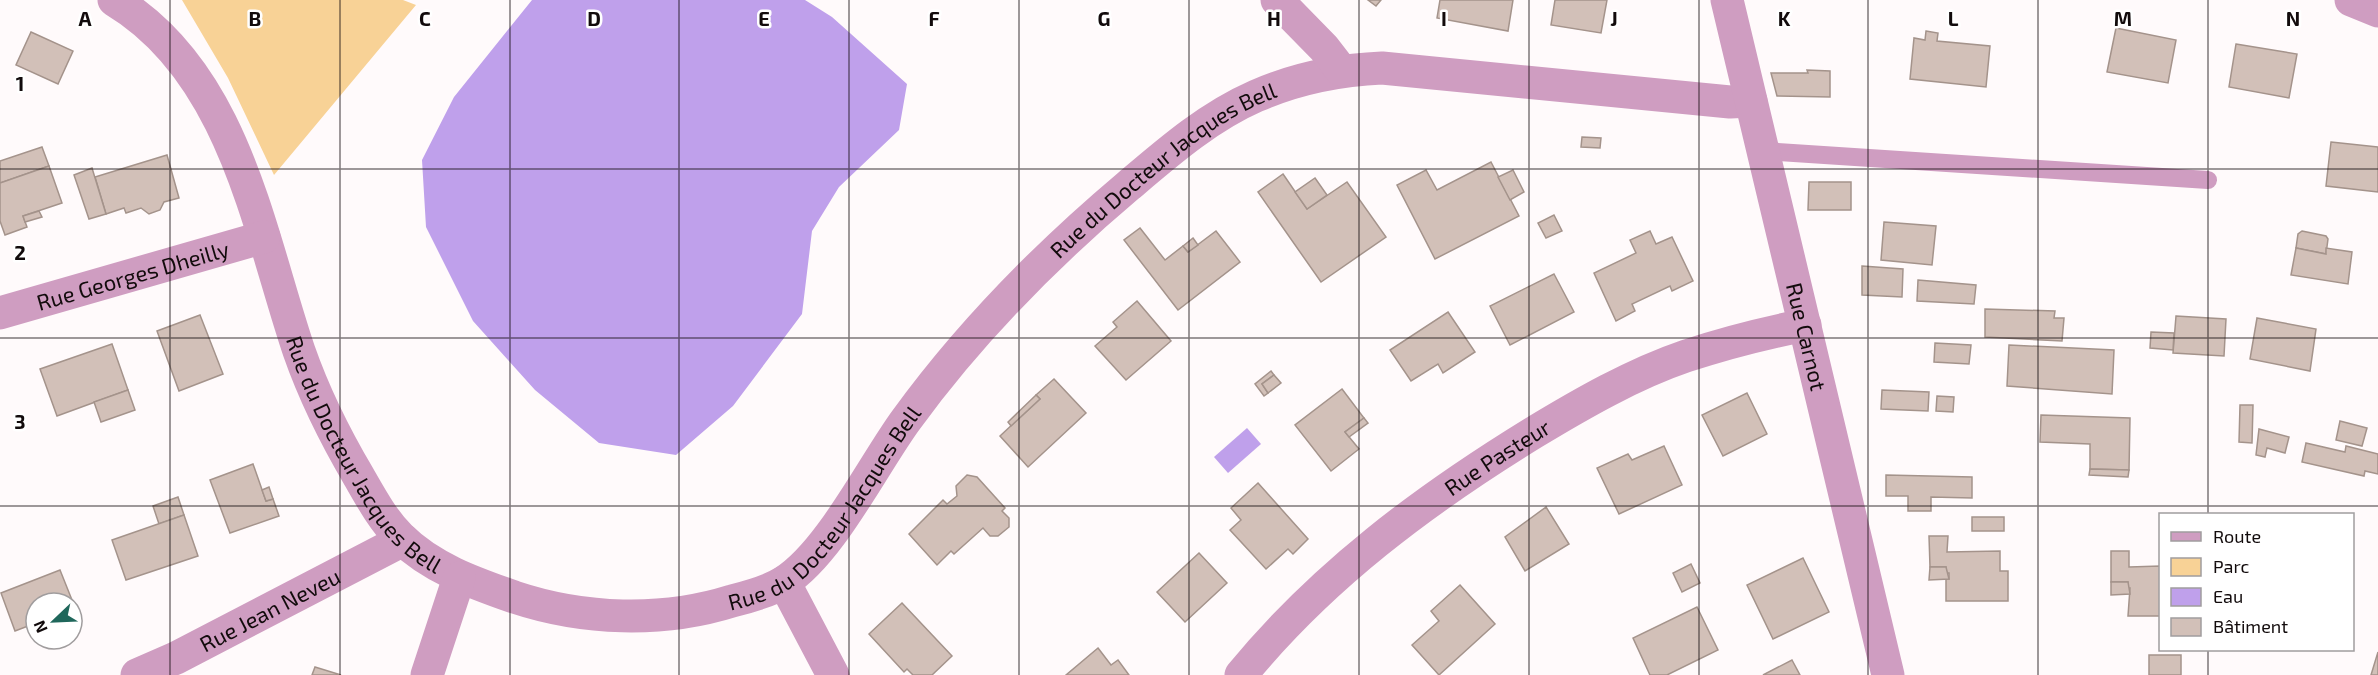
<svg xmlns="http://www.w3.org/2000/svg" width="2378" height="675" font-family="'Exo 2',sans-serif">
  <style>
    .green { fill: #f8d296 }
    .water { fill: #bfa0eb }
    .building { fill: #d2c0b8; stroke: #a4938b; stroke-width: 1.5 }
    .lines { fill: none; stroke-linecap: round; stroke-linejoin: round }
    .lane { stroke: #cf9dc1; stroke-width: 18 }
    .street { stroke: #cf9dc1; stroke-width: 33 }
    .grid { fill: none; stroke: #120b0c; stroke-width: 1.5; stroke-opacity: 0.55 }
    .labels { text-anchor: middle; dominant-baseline: central; stroke-width: 5; stroke-linejoin: round; paint-order: stroke }
    .street-label { font-size: 22px; fill: #120b0c; stroke: #fff }
    .grid-label { font-size: 20px; text-anchor: middle; font-weight: bold; fill: #120b0c; stroke: #fff; stroke-width: 5; stroke-linejoin: round; paint-order: stroke }
  </style>
  <rect width="100%" height="100%" fill="#fffafb"/>
  <!-- green -->
  <path class="green" d="M182,0H403L416,5L274,175L228,78Z"/>
  <!-- water -->
  <g class="water">
    <path d="M532,0H805L832,17L907,84L899,130L839,187L812,231L802,314L733,406L676,455L599,443L535,390L473,321L426,227L422,160L454,97Z"/>
    <path d="M1247,428L1261,444L1228,473L1214,457Z"/>
  </g>
  <!-- building -->
  <g class="building">
    <path d="M1368,0H1381L1376,6Z"/>
    <path d="M1440,0H1513L1508,31L1437,18Z"/>
    <path d="M1555,0H1607L1601,33L1551,25Z"/>
    <path d="M2116,28L2176,40L2168,83L2107,72Z"/>
    <path d="M1926,31L1938,33L1937,41L1990,46L1986,87L1910,79L1914,38L1925,40Z"/>
    <path d="M31,32L73,51L58,84L16,65Z"/>
    <path d="M2236,44L2297,54L2289,98L2229,87Z"/>
    <path d="M1807,70L1830,71V97L1777,96L1771,73H1808Z"/>
    <path d="M1582,137L1601,138L1600,148L1581,147Z"/>
    <path d="M2331,142L2378,147V192L2326,186Z"/>
    <path d="M42,147L49,166L0,183V161Z"/>
    <path d="M167,155L179,198L164,202L160,210L149,214L141,208L126,213L124,208L106,214L95,177Z"/>
    <path d="M1491,162L1519,216L1435,259L1397,185L1426,170L1437,190Z"/>
    <path d="M49,166L62,203L23,216L27,227L5,235L0,221V183Z"/>
    <path d="M92,168L106,214L89,219L74,175Z"/>
    <path d="M1513,170L1524,192L1510,200L1498,177Z"/>
    <path d="M1283,174L1307,209L1347,182L1386,237L1321,282L1258,192Z"/>
    <path d="M1315,178L1327,195L1307,209L1295,192Z"/>
    <path d="M1809,182H1851V210H1808Z"/>
    <path d="M39,211L42,217L25,222L23,216Z"/>
    <path d="M1554,215L1562,231L1546,238L1538,223Z"/>
    <path d="M1884,222L1936,226L1932,265L1881,260Z"/>
    <path d="M1140,228L1165,260L1183,246L1188,252L1216,231L1240,262L1178,310L1124,240Z"/>
    <path d="M1650,231L1656,244L1672,237L1693,281L1672,291L1670,286L1632,304L1635,311L1616,321L1594,273L1636,253L1630,240Z"/>
    <path d="M2302,231L2326,236L2328,239L2326,254L2296,248L2298,234Z"/>
    <path d="M1193,238L1198,245L1188,252L1183,246Z"/>
    <path d="M2296,248L2326,254V248L2352,252L2348,284L2291,275Z"/>
    <path d="M1862,266L1903,269L1902,297L1862,295Z"/>
    <path d="M1554,274L1574,312L1510,345L1490,306Z"/>
    <path d="M1918,280L1976,285L1974,304L1917,301Z"/>
    <path d="M1137,301L1171,341L1126,380L1095,346L1117,327L1113,322Z"/>
    <path d="M1985,309L2055,311L2054,318H2064L2062,341L1985,337Z"/>
    <path d="M1448,312L1475,352L1443,373L1438,364L1411,381L1390,350Z"/>
    <path d="M200,315L223,374L179,391L157,331Z"/>
    <path d="M2176,316L2226,319L2224,356L2173,353Z"/>
    <path d="M2257,318L2316,329L2310,371L2250,359Z"/>
    <path d="M2151,332L2174,333L2173,350L2150,348Z"/>
    <path d="M1935,343L1971,345L1969,364L1934,362Z"/>
    <path d="M112,344L128,390L57,416L40,369Z"/>
    <path d="M2009,345L2114,350L2112,394L2007,386Z"/>
    <path d="M1271,371L1274,375L1262,384L1268,393L1264,396L1255,384Z"/>
    <path d="M1274,375L1281,383L1268,393L1262,384Z"/>
    <path d="M1054,379L1086,413L1028,467L1000,436L1040,399L1036,395Z"/>
    <path d="M1342,389L1364,418L1345,432L1359,449L1331,471L1295,425Z"/>
    <path d="M128,390L135,410L101,422L94,402Z"/>
    <path d="M1882,390L1929,392L1928,411L1881,409Z"/>
    <path d="M1747,393L1767,434L1723,456L1702,415Z"/>
    <path d="M1036,395L1040,399L1011,426L1008,422Z"/>
    <path d="M1937,396L1954,397L1953,412L1936,411Z"/>
    <path d="M2240,405H2253L2252,443L2239,442Z"/>
    <path d="M2041,415L2130,418L2129,470L2090,469V444L2040,442Z"/>
    <path d="M1364,418L1368,423L1349,437L1345,432Z"/>
    <path d="M2340,421L2367,428L2362,446L2336,440Z"/>
    <path d="M2259,429L2289,437L2285,453L2267,448L2265,457L2256,455Z"/>
    <path d="M2306,443L2345,452L2346,446L2378,454V474L2365,471L2364,476L2302,462Z"/>
    <path d="M1664,446L1682,485L1619,514L1597,468L1628,454L1632,460Z"/>
    <path d="M253,464L266,501L273,499L279,516L230,533L210,480Z"/>
    <path d="M2090,469L2129,470L2128,477L2089,475Z"/>
    <path d="M967,475L977,477L1005,508L1002,511L1009,518V527L998,536H990L983,528L954,554L951,551L937,565L909,534L943,500L947,504L957,496L956,486Z"/>
    <path d="M1886,475L1972,477V498L1931,497V511H1908V496H1886Z"/>
    <path d="M1258,483L1308,539L1293,554L1288,549L1266,569L1230,530L1241,520L1231,508Z"/>
    <path d="M269,487L273,499L266,501L262,490Z"/>
    <path d="M178,497L184,515L159,524L153,506Z"/>
    <path d="M1546,507L1569,544L1525,571L1505,537Z"/>
    <path d="M184,515L198,556L126,580L112,540Z"/>
    <rect x="1972" y="517" width="32" height="14"/>
    <path d="M1929,536H1948L1947,552L2000,551V571H2008V601H1946V579H1949V573H1946V567H1930Z"/>
    <path d="M2111,551H2129V567L2160,566V616H2128L2130,588H2128V582H2111Z"/>
    <path d="M1199,553L1227,583L1185,622L1157,592Z"/>
    <path d="M1803,558L1829,612L1773,639L1747,585Z"/>
    <path d="M1691,564L1700,583L1682,592L1673,573Z"/>
    <path d="M1930,567H1946L1949,579L1929,580Z"/>
    <path d="M60,570L78,615L72,617V603H36V623L15,631L1,593Z"/>
    <path d="M2111,582H2128L2130,594L2111,595Z"/>
    <path d="M1460,585L1495,624L1439,675L1412,645L1439,621L1431,611Z"/>
    <path d="M902,603L952,656L932,675H913L907,669L904,672L869,634Z"/>
    <path d="M1697,607L1718,650L1667,675H1650L1633,638Z"/>
    <path d="M1098,648L1111,665L1118,660L1129,675H1066Z"/>
    <path d="M2378,652V675H2371Z"/>
    <rect x="2149" y="655" width="32" height="20"/>
    <path d="M1792,660L1800,675H1763Z"/>
    <path d="M315,667L341,675H312Z"/>
  </g>
  <g class="lines">
    <!-- lane -->
    <path class="lane" d="M1763,151L2208,180"/>
    <!-- street -->
    <g class="street">
      <path id="s1" d="M114,0C234,72 258,229 299,351C314,394 336,438 359,477C371,498 383,520 400,537C431,568 474,583 514,597C583,620 662,623 732,601C748,597 770,591 784,582C830,553 873,465 906,420C970,332 1045,256 1128,186C1168,152 1208,117 1256,96C1297,78 1338,70 1382,68L1730,102L1751,101"/>
      <path d="M1277,0L1324,48L1341,70"/>
      <path id="s2" d="M1727,0L1888,675"/>
      <path d="M2351,0L2378,11"/>
      <path id="s3" d="M0,313L264,237"/>
      <path d="M784,582L833,675"/>
      <path id="s4" d="M137,675L176,658L403,540"/>
      <path d="M427,675L459,578"/>
      <path id="s5" d="M1241,675C1322,576 1424,500 1533,433C1581,404 1633,374 1686,356C1725,343 1765,333 1805,325"/>
    </g>
  </g>
  <!-- grid -->
  <path class="grid" d="M170,0V675M340,0V675M510,0V675M679,0V675M849,0V675M1019,0V675M1189,0V675M1359,0V675M1529,0V675M1699,0V675M1868,0V675M2038,0V675M2208,0V514M0,169H2378M0,338H2378M0,506H2378M2208,650V675"/>
  <g class="labels">
    <!-- street labels -->
    <g class="street-label">
      <text stroke="none"><textPath href="#s1" startOffset="1592">Rue du Docteur Jacques Bell</textPath></text>
      <text stroke="none"><textPath href="#s3" startOffset="138">Rue Georges Dheilly</textPath></text>
      <text stroke="none"><textPath href="#s2" startOffset="346">Rue Carnot</textPath></text>
      <text stroke="none"><textPath href="#s1" startOffset="530">Rue du Docteur Jacques Bell</textPath></text>
      <text stroke="none"><textPath href="#s5" startOffset="338">Rue Pasteur</textPath></text>
      <text stroke="none"><textPath href="#s1" startOffset="1106">Rue du Docteur Jacques Bell</textPath></text>
      <text stroke="none"><textPath href="#s4" startOffset="148">Rue Jean Neveu</textPath></text>
    </g>
  </g>
  <g class="grid-label">
    <text x="85" y="26">A</text>
    <text x="255" y="26">B</text>
    <text x="425" y="26">C</text>
    <text x="594" y="26">D</text>
    <text x="764" y="26">E</text>
    <text x="934" y="26">F</text>
    <text x="1104" y="26">G</text>
    <text x="1274" y="26">H</text>
    <text x="1444" y="26">I</text>
    <text x="1614" y="26">J</text>
    <text x="1784" y="26">K</text>
    <text x="1953" y="26">L</text>
    <text x="2123" y="26">M</text>
    <text x="2293" y="26">N</text>
    <text x="20" y="91">1</text>
    <text x="20" y="260">2</text>
    <text x="20" y="429">3</text>
  </g>
  <!-- legend -->
  <rect x="2159" y="513" width="195" height="138" fill="#ffffff" stroke="#a09d9e" stroke-width="1.5"/>
  <rect x="2171" y="532" width="30" height="9" fill="#cf9dc1" stroke="#a09d9e" stroke-width="1.5"/>
  <text x="2213" y="543" font-size="18" fill="#120b0c">Route</text>
  <rect x="2171" y="558" width="30" height="18" fill="#f8d296" stroke="#a09d9e" stroke-width="1.5"/>
  <text x="2213" y="573" font-size="18" fill="#120b0c">Parc</text>
  <rect x="2171" y="588" width="30" height="18" fill="#bfa0eb" stroke="#a09d9e" stroke-width="1.5"/>
  <text x="2213" y="603" font-size="18" fill="#120b0c">Eau</text>
  <rect x="2171" y="618" width="30" height="18" fill="#d2c0b8" stroke="#a09d9e" stroke-width="1.5"/>
  <text x="2213" y="633" font-size="18" fill="#120b0c">Bâtiment</text>
  <!-- north arrow -->
  <g transform="translate(54 621) rotate(247)"><circle r="28" fill="#ffffff" stroke="#a09d9e" stroke-width="1.5"/>
  <path d="M0-4.5L10 22L0 15L-10 22Z" fill="#1f675b"/>
  <text y="-9" font-size="16" font-weight="bold" text-anchor="middle" fill="#120b0c">N</text>
  </g>
</svg>
